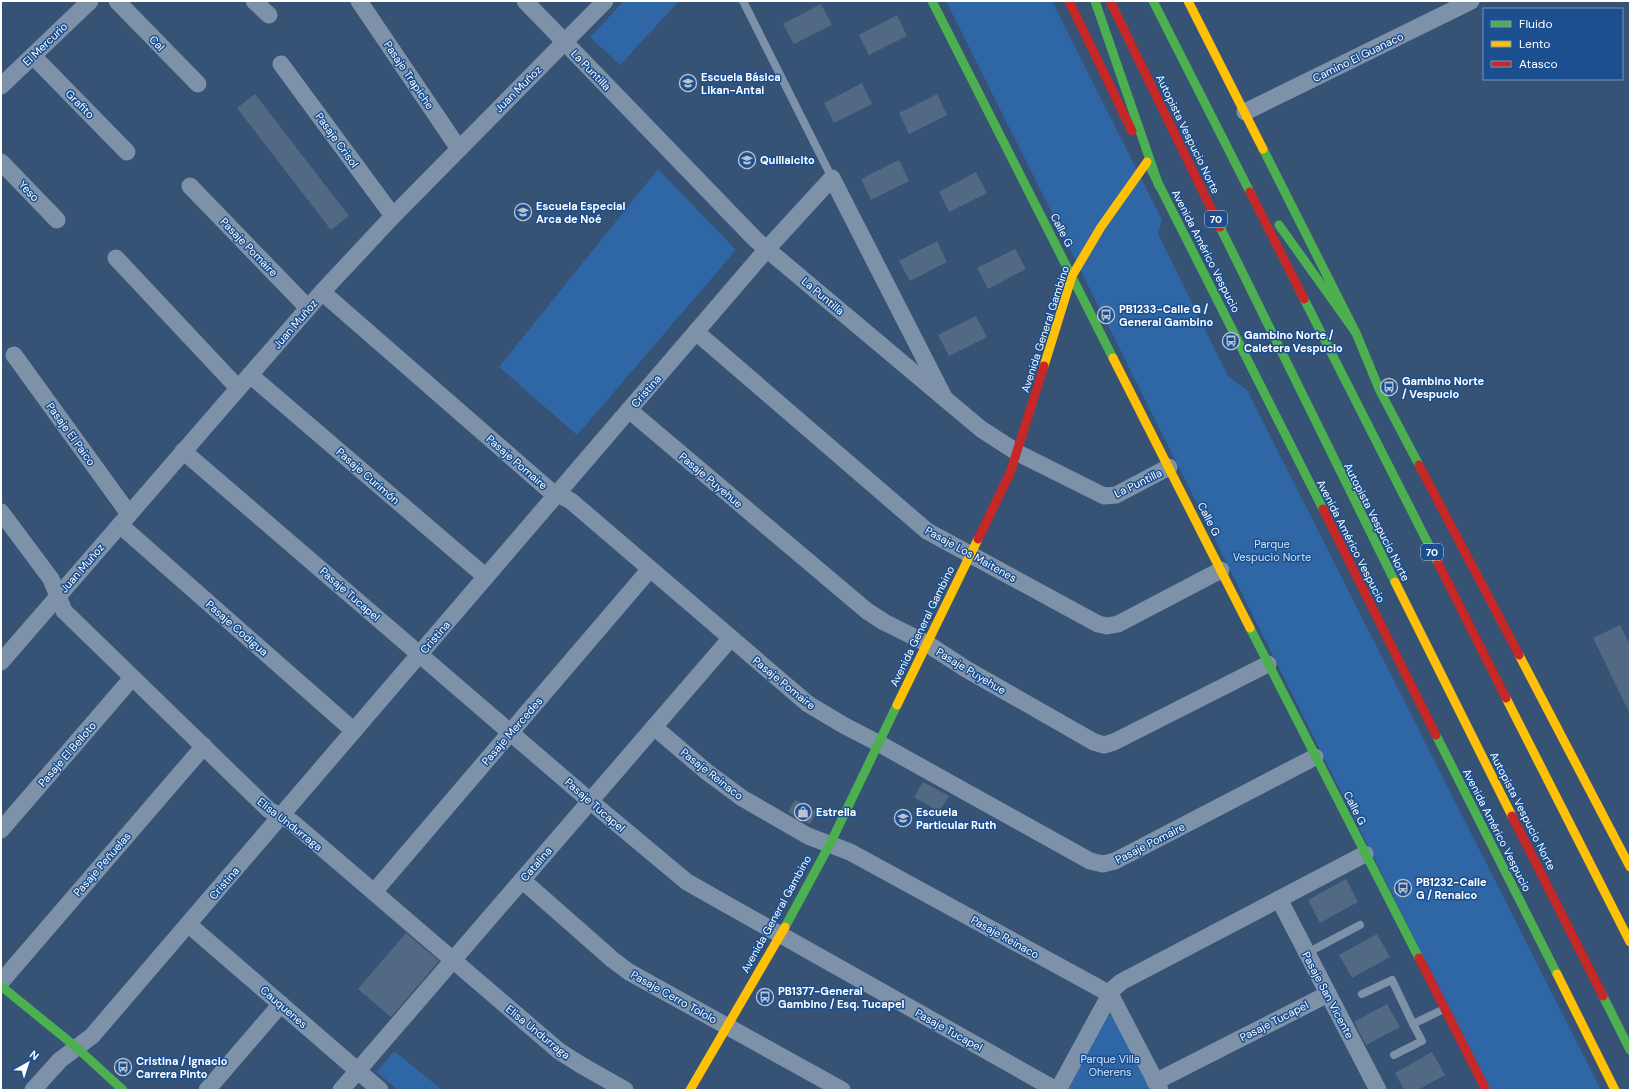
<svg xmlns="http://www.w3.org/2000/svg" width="1631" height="1091" font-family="'DM Sans',sans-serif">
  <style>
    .green { fill: #2f66a5 }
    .building { fill: #526984 }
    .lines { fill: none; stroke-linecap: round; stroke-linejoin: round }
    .lane { stroke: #7d92a8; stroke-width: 8 }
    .street { stroke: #7d92a8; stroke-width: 17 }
    .fast { stroke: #4caf50; stroke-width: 9 }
    .slow { stroke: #ffc107; stroke-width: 9 }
    .jam { stroke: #c62828; stroke-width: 9 }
    .labels { text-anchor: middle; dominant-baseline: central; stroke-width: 3; stroke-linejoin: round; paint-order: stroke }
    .shield { fill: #1b4f8f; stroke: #bbcadd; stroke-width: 1 }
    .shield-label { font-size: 10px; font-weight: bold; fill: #fff }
    .street-label { font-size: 11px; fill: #fff; stroke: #1b4f8f }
    .poi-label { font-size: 11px; font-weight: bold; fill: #fff; stroke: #1b4f8f; text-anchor: start }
    .park-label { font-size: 11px; fill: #cfe3fa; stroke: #1b4f8f }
  </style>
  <rect width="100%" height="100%" fill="#365274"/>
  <!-- green -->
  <g class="green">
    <path d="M624,1H679L620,65L590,37Z"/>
    <path d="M946,1H1052L1162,220L1158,234L1228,376L1247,390L1601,1090H1490Z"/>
    <path d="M658,169L736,250L577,435L499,367Z"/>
    <path d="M1107,1015L1114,1016L1151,1090H1068Z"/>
    <path d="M394,1051L442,1090H398L377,1072Z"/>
  </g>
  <!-- building -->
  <g class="building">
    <path d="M821,4L832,25L794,44L783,24Z"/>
    <path d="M897,15L907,36L869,55L859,35Z"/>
    <path d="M862,83L872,104L834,123L824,103Z"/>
    <path d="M255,94L349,216L331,230L237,108Z"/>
    <path d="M937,94L947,115L909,134L899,113Z"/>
    <path d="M899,160L909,181L871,200L861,179Z"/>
    <path d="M976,172L987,193L949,212L939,192Z"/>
    <path d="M937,241L947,262L910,281L899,261Z"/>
    <path d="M1015,249L1026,269L988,289L977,268Z"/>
    <path d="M976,316L987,337L949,356L938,335Z"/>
    <path d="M1620,625L1630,645V714L1593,638Z"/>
    <path d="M923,782L949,796L939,812L914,797Z"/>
    <path d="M795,800L817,812L810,824L788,812Z"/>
    <path d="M1346,879L1358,902L1320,923L1308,900Z"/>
    <path d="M406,933L439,961L391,1017L358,989Z"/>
    <path d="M1377,934L1390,957L1352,978L1339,955Z"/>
    <path d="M1387,1004L1400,1027L1366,1045L1354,1022Z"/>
    <path d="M1432,1052L1445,1075L1418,1090H1404L1395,1073Z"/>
  </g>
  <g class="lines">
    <!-- lane -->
    <g class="lane">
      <path d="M743,1L832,178"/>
      <path d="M1307,953L1360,925"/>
      <path d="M1362,994L1392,980L1413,1024"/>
      <path d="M1394,1055L1422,1041L1413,1024L1444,1009"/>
    </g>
    <!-- street -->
    <g class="street">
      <path d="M117,1L198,84"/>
      <path d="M254,1L269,15"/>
      <path d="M359,1L459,149"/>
      <path d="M525,1L756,240L981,429L1018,453L1104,496L1116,495L1169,467"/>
      <path d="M33,56L127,152"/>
      <path d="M281,64L393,216"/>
      <path d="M1,86L90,1"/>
      <path d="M1245,112L1471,1"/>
      <path d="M1,162L57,220"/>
      <path d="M190,186L308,308"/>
      <path d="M116,258L238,388"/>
      <path d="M322,292L548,489L571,501L808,704L845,726L878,743L1090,861L1103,864L1115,861L1315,757"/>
      <path d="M696,332L927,531L1098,624L1107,626L1118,624L1221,570"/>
      <path d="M14,355L129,514"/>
      <path d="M250,375L486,577"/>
      <path d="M629,410L867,611L884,622L926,643L966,669L1094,742L1104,745L1114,742L1268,664"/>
      <path d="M183,451L590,801L687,882L1056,1090"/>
      <path d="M1,512L51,579L64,611L269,810L292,822L559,1051L581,1065L625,1090"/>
      <path d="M120,525L354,731"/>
      <path d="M1,662L322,292L393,216L605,1"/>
      <path d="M654,727L707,772L742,798L808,836L850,852L1110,994"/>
      <path d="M1,830L132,678"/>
      <path d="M522,880L613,960L629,972L842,1090"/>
      <path d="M374,892L650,569"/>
      <path d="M1279,899L1378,1090"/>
      <path d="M188,924L380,1090"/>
      <path d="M1,982L204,746"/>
      <path d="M1110,994L1160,1090"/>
      <path d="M1155,1082L1328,994"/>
      <path d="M33,1090L60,1060L92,1036L767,249L832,178L945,399"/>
      <path d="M207,1090L281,1004"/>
      <path d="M341,1090L730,639"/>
      <path d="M1058,1090L1113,989L1121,982L1365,854"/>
    </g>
    <!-- fast -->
    <g class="fast">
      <path d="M932,1L1113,358"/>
      <path d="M1095,1L1159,186"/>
      <path d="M1153,1L1250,192"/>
      <path d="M1263,149L1356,333L1380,391L1419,465"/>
      <path d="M1151,169L1323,509"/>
      <path d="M1279,225L1356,333"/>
      <path d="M1220,227L1395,582"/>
      <path d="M1304,299L1438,563"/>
      <path d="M1250,628L1419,958"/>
      <path d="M1436,735L1557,974"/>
      <path d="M785,927L830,844L897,705"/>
      <path d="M1,986L76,1047L123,1090"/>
      <path d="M1603,996L1630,1050"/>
    </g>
    <!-- slow -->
    <g class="slow">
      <path d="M1188,1L1263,149"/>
      <path d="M1113,358L1250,628"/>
      <path d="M1044,366L1072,276L1101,227L1147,162"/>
      <path d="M1395,582L1512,816"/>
      <path d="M1519,655L1630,867"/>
      <path d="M1506,698L1630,942"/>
      <path d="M897,705L978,539"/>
      <path d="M1557,974L1615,1090"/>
      <path d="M690,1090L785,927"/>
    </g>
    <!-- jam -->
    <g class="jam">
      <path d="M1069,1L1132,131"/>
      <path d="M1110,1L1220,227"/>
      <path d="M1250,192L1304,299"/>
      <path d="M1419,465L1519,655"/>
      <path d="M1323,509L1436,735"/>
      <path d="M978,539L1010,473L1044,366"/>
      <path d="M1438,563L1506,698"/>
      <path d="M1512,816L1603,996"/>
      <path d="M1419,958L1486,1090"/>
    </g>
  </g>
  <!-- icons -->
  <defs>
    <g id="school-ring" transform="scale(0.9)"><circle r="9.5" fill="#1b4f8f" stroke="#b9c2ce" stroke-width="1.5"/><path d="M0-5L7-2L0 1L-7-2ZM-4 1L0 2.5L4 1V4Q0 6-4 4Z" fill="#b9c2ce"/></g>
    <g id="bus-ring" transform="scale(0.9)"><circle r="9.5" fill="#1b4f8f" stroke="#b9c2ce" stroke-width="1.5"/><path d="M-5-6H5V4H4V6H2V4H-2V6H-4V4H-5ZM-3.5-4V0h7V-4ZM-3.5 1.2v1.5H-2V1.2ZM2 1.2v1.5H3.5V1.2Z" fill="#b9c2ce"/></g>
    <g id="shop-ring" transform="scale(0.9)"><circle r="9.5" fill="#1b4f8f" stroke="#b9c2ce" stroke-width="1.5"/><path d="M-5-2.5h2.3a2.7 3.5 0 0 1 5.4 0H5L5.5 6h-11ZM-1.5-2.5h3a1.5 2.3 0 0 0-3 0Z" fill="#b9c2ce"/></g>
  </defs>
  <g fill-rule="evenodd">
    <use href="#school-ring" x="688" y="83"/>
    <use href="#school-ring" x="747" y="160"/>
    <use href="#school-ring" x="523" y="212"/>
    <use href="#bus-ring" x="1106" y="315"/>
    <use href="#bus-ring" x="1231" y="341"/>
    <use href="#bus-ring" x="1389" y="387"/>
    <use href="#shop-ring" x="803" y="812"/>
    <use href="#school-ring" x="903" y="818"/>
    <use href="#bus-ring" x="1403" y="888"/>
    <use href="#bus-ring" x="765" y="997"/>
    <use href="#bus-ring" x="123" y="1067"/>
  </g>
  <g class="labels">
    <!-- shield labels -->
    <g class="shield">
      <rect x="1205" y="211" width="22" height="16" rx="3"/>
      <rect x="1421" y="544" width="22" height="16" rx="3"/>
    </g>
    <g class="shield-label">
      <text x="1216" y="219">70</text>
      <text x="1432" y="552">70</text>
    </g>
    <!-- street labels -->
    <g class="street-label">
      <text transform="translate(157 43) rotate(46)">Cal</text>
      <text transform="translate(45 44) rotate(-44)">El Mercurio</text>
      <text transform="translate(1358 57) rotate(-26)">Camino El Guanaco</text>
      <text transform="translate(591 70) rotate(46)">La Puntilla</text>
      <text transform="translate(409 75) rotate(56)">Pasaje Trapiche</text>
      <text transform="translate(518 89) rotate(-45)">Juan Muñoz</text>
      <text transform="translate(80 104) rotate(45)">Grafito</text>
      <text transform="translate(1188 134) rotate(64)">Autopista Vespucio Norte</text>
      <text transform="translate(337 140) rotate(54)">Pasaje Crisol</text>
      <text transform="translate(29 191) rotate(46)">Yeso</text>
      <text transform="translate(1062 230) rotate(63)">Calle G</text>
      <text transform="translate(249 247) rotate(46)">Pasaje Pomaire</text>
      <text transform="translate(1206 251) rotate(63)">Avenida Américo Vespucio</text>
      <text transform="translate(823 296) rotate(40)">La Puntilla</text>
      <text transform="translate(295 324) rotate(-49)">Juan Muñoz</text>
      <text transform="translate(1045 329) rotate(-72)">Avenida General Gambino</text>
      <text transform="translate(646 391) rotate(-49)">Cristina</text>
      <text transform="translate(71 434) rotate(54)">Pasaje El Paico</text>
      <text transform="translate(517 462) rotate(41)">Pasaje Pomaire</text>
      <text transform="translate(368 476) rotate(41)">Pasaje Curimón</text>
      <text transform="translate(711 480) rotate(40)">Pasaje Puyehue</text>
      <text transform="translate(1138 483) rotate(-26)">La Puntilla</text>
      <text transform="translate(1209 519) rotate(63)">Calle G</text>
      <text transform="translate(1377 522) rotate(63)">Autopista Vespucio Norte</text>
      <text transform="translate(1351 541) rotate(63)">Avenida Américo Vespucio</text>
      <text transform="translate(971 554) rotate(29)">Pasaje Los Maitenes</text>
      <text transform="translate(82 568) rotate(-49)">Juan Muñoz</text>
      <text transform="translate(350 594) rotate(41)">Pasaje Tucapel</text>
      <text transform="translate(922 626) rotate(-64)">Avenida General Gambino</text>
      <text transform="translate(237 628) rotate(41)">Pasaje Codigua</text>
      <text transform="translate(435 637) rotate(-49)">Cristina</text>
      <text transform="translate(971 671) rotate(31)">Pasaje Puyehue</text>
      <text transform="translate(784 683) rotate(39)">Pasaje Pomaire</text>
      <text transform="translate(512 731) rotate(-49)">Pasaje Mercedes</text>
      <text transform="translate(67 754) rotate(-49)">Pasaje El Belloto</text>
      <text transform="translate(712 774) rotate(38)">Pasaje Reinaco</text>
      <text transform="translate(595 805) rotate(41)">Pasaje Tucapel</text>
      <text transform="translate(1355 808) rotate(63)">Calle G</text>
      <text transform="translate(1523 811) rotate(63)">Autopista Vespucio Norte</text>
      <text transform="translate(290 824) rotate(38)">Elisa Undurraga</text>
      <text transform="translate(1497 830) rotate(63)">Avenida Américo Vespucio</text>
      <text transform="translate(1150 843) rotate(-27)">Pasaje Pomaire</text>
      <text transform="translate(102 864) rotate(-49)">Pasaje Peñuelas</text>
      <text transform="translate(536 864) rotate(-49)">Catalina</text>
      <text transform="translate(224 883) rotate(-49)">Cristina</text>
      <text transform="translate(776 914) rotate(-61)">Avenida General Gambino</text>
      <text transform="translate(1005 937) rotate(29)">Pasaje Reinaco</text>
      <text transform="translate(1328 995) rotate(62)">Pasaje San Vicente</text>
      <text transform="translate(674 997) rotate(29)">Pasaje Cerro Tololo</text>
      <text transform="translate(284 1007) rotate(41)">Cauquenes</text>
      <text transform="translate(1274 1021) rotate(-27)">Pasaje Tucapel</text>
      <text transform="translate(949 1030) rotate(29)">Pasaje Tucapel</text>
      <text transform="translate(538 1032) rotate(39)">Elisa Undurraga</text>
    </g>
    <!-- poi labels -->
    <g class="poi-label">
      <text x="701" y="77">Escuela Básica<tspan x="701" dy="13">Likan-Antai</tspan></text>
      <text x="760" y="160">Quillaicito</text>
      <text x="536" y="206">Escuela Especial<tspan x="536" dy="13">Arca de Noé</tspan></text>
      <text x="1119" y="309">PB1233-Calle G /<tspan x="1119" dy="13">General Gambino</tspan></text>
      <text x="1244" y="335">Gambino Norte /<tspan x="1244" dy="13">Caletera Vespucio</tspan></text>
      <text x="1402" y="381">Gambino Norte<tspan x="1402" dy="13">/ Vespucio</tspan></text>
      <text x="816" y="812">Estrella</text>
      <text x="916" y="812">Escuela<tspan x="916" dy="13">Particular Ruth</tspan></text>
      <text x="1416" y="882">PB1232-Calle<tspan x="1416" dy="13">G / Renaico</tspan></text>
      <text x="778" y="991">PB1377-General<tspan x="778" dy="13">Gambino / Esq. Tucapel</tspan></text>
      <text x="136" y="1061">Cristina / Ignacio<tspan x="136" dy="13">Carrera Pinto</tspan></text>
    </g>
    <!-- park labels -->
    <g class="park-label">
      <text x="1272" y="544">Parque<tspan x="1272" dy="13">Vespucio Norte</tspan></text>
      <text x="1110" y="1059">Parque Villa<tspan x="1110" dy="13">Oherens</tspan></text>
    </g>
  </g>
  <!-- border -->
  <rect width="1631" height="1091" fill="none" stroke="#ffffff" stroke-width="4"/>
  <!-- legend -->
  <rect x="1483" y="8" width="140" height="72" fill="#1b4f8f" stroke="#7695bc"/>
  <rect x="1491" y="21" width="20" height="6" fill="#4caf50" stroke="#7695bc"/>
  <text x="1519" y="28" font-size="12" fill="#ffffff">Fluido</text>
  <rect x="1491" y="41" width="20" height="6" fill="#ffc107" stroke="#7695bc"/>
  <text x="1519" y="48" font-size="12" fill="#ffffff">Lento</text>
  <rect x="1491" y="61" width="20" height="6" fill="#c62828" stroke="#7695bc"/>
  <text x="1519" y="68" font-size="12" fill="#ffffff">Atasco</text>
  <!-- north arrow -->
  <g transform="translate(28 1063) rotate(39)" stroke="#1b4f8f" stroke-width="3" paint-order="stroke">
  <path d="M0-3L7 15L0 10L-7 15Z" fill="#ffffff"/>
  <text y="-6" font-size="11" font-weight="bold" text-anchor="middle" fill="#ffffff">N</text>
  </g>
</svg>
